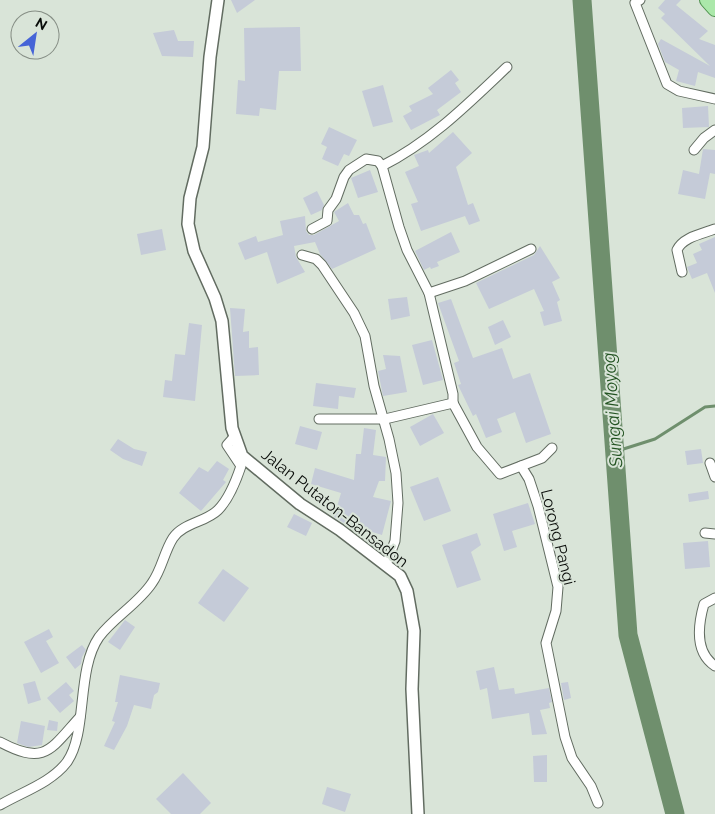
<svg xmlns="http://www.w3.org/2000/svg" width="715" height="814" font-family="Raleway,sans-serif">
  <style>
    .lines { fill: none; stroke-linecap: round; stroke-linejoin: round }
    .stream { stroke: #6f8f6d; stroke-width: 3 }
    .river { stroke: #6f8f6d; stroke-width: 19 }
    .building { fill: #c5cbd8 }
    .minor-casing { stroke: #626c61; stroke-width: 11 }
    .tertiary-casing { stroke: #626c61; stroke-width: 14 }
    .primary-casing { stroke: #4e914d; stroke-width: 16 }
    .minor { stroke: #fff; stroke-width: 9 }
    .tertiary { stroke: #fff; stroke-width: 11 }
    .primary { stroke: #abe8aa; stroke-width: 14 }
    .labels { text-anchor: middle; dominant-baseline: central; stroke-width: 4; stroke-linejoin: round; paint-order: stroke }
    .street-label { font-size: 16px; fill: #090c09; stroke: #d9e4d8 }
    .water-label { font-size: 18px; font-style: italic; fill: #235322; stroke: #d9e4d8 }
  </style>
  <rect width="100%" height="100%" fill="#d9e4d8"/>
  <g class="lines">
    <!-- stream -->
    <path class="stream" d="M614,452L655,439L705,407L715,406"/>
    <!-- river -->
    <path class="river" d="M582,0L628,635L675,814"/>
  </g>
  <!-- building -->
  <g class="building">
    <path d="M231,0H255L237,13Z"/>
    <path d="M665,0H681L676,5L708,31L699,39L715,45V78L698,72L695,86L676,81L679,70L665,62L658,44L661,39L710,66L661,18L665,14L658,8Z"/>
    <path d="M300,27L301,71H279L276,110L260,108L259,116L236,114L238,80L245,81L244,28Z"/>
    <path d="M174,30L178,41H194L193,57L162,56L153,33Z"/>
    <path d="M451,70L459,80L455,83L461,92L437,110L440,115L411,130L403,116L412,111L409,106L433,94L428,88Z"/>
    <path d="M383,85L393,122L373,127L362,91Z"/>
    <path d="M708,106L709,127L683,128L682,108Z"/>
    <path d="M329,127L357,140L349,156L344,154L338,166L322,159L327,147L321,144Z"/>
    <path d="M453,132L472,153L456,167L468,205L473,203L480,221L469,225L465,216L421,231L411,204L418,202L405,172L419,166L414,155L428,150L429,153Z"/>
    <path d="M703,149L715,150V174L710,173L705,199L678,194L683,170L699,174Z"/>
    <path d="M370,170L378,192L358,198L351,178Z"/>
    <path d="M317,191L324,205L322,210L311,215L303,198Z"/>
    <path d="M348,203L354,215H359L363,224L366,223L376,249L332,269L320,254L315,242L294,246L296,257L305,272L277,284L267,252L245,260L238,243L256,236L258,242L283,235L280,221L305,216L306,231L309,235H314L339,221L334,212Z"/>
    <path d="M162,229L166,250L141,255L137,234Z"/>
    <path d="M451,232L460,252L437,262L439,266L431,269L430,267L424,270L415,251Z"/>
    <path d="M715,237V293L707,273L692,279L687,267L697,263L693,254L702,250L699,244Z"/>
    <path d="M540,246L560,278L552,282L560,300L557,302L562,321L544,326L540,312L544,311L534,289L489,309L476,283L534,255Z"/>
    <path d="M407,297L410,316L391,320L388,299Z"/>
    <path d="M451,299L473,358L502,348L513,379L530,373L551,434L526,443L515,412L497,419L502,432L486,438L476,414L473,416L458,385L461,384L454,363L459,361L438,303Z"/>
    <path d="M230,308L245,309L243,332L249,331V348L258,347L259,375L235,376Z"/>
    <path d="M503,320L511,337L495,345L488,327Z"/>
    <path d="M189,323L202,325L195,401L163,397L165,380L172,381L175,354L185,355Z"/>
    <path d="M432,340L443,380L423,385L412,345Z"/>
    <path d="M383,355L400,356L407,392L383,396L378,371L386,369Z"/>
    <path d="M316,383L356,388L354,398L339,396L338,409L313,406Z"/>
    <path d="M433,414L444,433L420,446L410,427Z"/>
    <path d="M300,426L322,432L317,450L295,444Z"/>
    <path d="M364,428L376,430L373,455L386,457L385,481H379L373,497L391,501L382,535L344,523L334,517L341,493L311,484L315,468L354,480L356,454H361Z"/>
    <path d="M118,439L134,449L147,452L142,466L123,459L110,450Z"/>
    <path d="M701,449L703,463L687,465L685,451Z"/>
    <path d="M217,461L229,469L223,480L226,482L201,511L179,493L199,467L208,472Z"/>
    <path d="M438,477L451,511L424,521L410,487Z"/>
    <path d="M708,491L709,499L689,502L688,494Z"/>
    <path d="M528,503L535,524L512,531L517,547L504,551L493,514Z"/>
    <path d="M294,514L312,523L306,536L287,527Z"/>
    <path d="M477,533L481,545L471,552L481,580L457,588L442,545Z"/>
    <path d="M708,541L710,567L685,569L683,543Z"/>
    <path d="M223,569L249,588L224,622L198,603Z"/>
    <path d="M125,620L135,627L120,650L108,642Z"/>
    <path d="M49,629L53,637L46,641L59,663L41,673L24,642Z"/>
    <path d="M82,645L86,650L82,657L81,664L75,669L66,657Z"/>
    <path d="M494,667L499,690L514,688L515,694L549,688L552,702L549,703L550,708L540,710L547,734L532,735L529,713L492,719L487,688L480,690L476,671Z"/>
    <path d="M120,675L160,683L158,692L154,695L151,709L134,705L127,726L114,750L104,746L115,722L112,721L118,702H115Z"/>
    <path d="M35,681L41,700L28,704L23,684Z"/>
    <path d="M66,682L74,691L69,695L74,701L60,713L47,698Z"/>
    <path d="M568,682L571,698L564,700L561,683Z"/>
    <path d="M49,720L58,722L57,731L47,730Z"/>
    <path d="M21,721L45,726L42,745L28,747L17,743Z"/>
    <path d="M547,755V782H534L533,756Z"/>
    <path d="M183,773L211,803L200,814H171L156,799Z"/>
    <path d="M327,787L351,794L345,812L322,804Z"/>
  </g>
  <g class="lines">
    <!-- minor casing -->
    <g class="minor-casing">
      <g id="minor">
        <path d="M640,0L635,3L667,84L679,91L715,99"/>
        <path d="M694,150L704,138L715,130"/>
        <path d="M312,229L327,221L328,210L336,199L344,177L349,170L366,159L378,161L382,166"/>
        <path d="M302,255L316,259L322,265L354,313L365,336L374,386L389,439L396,473L398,503L395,541L386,565"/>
        <path d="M682,272L677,250C683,237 702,234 715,229"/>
        <path d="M429,293L465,281L531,249"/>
        <path d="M453,403V394L429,293L407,250L399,227L382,166C430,142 468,104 507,67"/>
        <path d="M453,403L477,447L500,474L542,458L552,448"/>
        <path d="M319,419H385L453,403"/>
        <path d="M710,463L715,477"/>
        <path d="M521,466L529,479L538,506L558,587L556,611L546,643L565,737L572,758L591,786L598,803"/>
        <path d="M705,533L715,534"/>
        <path d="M715,598L704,604C698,625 694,652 715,666"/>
        <path d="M0,742C45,766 50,750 80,717"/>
        <path d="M0,805C22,792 51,783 67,762C88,732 76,670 99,637C114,617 138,604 152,583C162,569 164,552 173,538C183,523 206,522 218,510C229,499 236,481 241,466L227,445L235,436"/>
      </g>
    </g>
    <!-- tertiary casing -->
    <g class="tertiary-casing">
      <path id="tertiary" d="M218,0L210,57L203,147L190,198L188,224L194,251L215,298L222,321L232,428L242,456L300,504L340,530L400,576L407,591L414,631L412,689L418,814"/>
    </g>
    <!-- primary casing -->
    <g class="primary-casing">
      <path id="primary" d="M707,0L715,9"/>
    </g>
    <!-- minor -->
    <use href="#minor" class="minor"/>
    <!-- tertiary -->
    <use href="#tertiary" class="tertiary"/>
    <!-- primary -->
    <use href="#primary" class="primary"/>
  </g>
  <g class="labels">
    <!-- street labels -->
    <g class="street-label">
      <text transform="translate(335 508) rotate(38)">Jalan Putaton-Bansadon</text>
      <text transform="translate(558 537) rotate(76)">Lorong Pangi</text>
    </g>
    <!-- water labels -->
    <g class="water-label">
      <text transform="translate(612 410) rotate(-94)">Sungai Moyog</text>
    </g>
  </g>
  <!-- north arrow -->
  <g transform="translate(35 35) rotate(30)"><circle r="24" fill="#d9e4d8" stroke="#868e85"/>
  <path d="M0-4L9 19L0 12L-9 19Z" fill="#4664d7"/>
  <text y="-8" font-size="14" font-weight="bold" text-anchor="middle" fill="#090c09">N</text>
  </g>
</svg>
